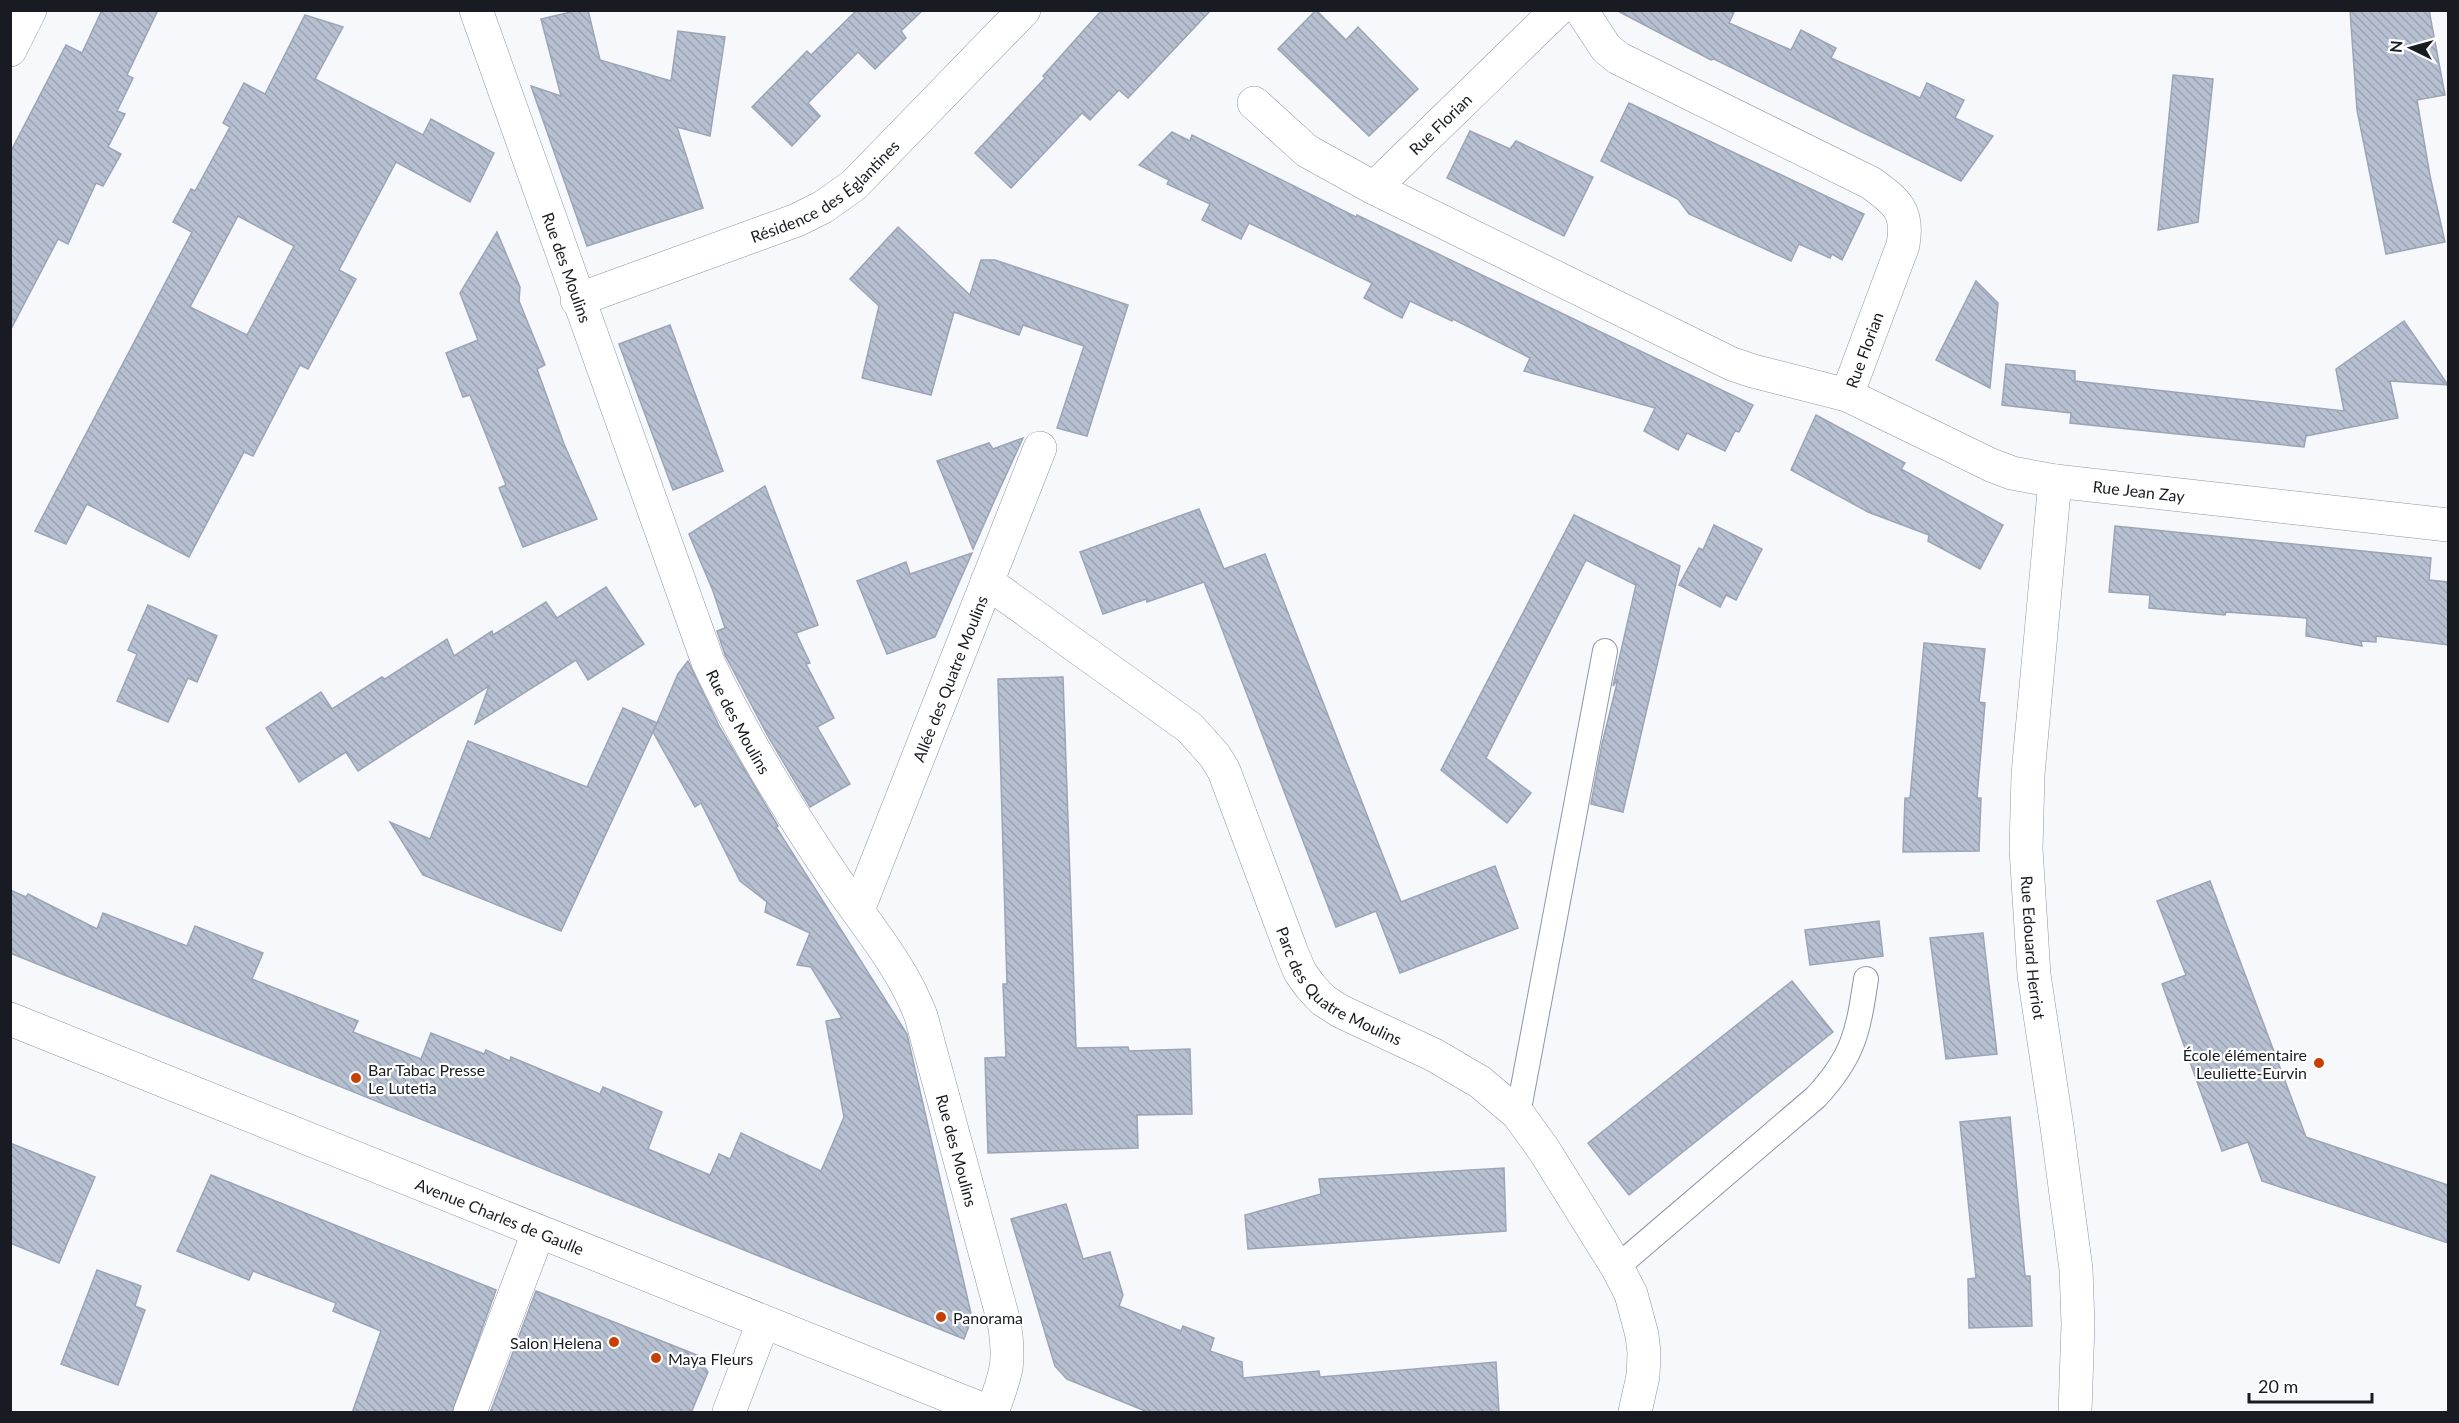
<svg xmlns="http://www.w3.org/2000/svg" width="2459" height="1423" font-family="Lato,sans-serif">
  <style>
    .building { fill: url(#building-back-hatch); stroke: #9ba5b5; stroke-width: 1.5; fill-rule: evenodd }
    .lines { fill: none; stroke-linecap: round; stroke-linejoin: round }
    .lane-casing { stroke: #8d96a6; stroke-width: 26 }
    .street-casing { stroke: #8d96a6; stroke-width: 34 }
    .secondary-casing { stroke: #8d96a6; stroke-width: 34 }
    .lane { stroke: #fff; stroke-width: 24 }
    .street { stroke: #fff; stroke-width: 33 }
    .secondary { stroke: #fff; stroke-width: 33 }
    .poi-dot { fill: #c74003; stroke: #fff; stroke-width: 2 }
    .labels { text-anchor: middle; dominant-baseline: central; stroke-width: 4.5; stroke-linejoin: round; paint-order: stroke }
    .street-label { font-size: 16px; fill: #181c22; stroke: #fff }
    .poi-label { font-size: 16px; fill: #181c22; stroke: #fff; text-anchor: start }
  </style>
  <defs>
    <pattern id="building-back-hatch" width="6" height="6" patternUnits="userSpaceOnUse" patternTransform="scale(1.5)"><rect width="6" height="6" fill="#b6c0d1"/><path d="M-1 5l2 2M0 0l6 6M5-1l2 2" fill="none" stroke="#9ca4b3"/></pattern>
  </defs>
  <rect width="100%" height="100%" fill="#f6f8fc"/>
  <!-- building -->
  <g class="building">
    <path d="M102,10H158L127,75L133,78L117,111L125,114L108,147L121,154L103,186L96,183L68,244L58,239L10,331V153L66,45L82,53Z"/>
    <path d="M579,10H588L600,60L671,81L678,31L725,37L710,136L677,127L703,208L587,246L531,86L561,96L541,19Z"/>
    <path d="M857,10H923L901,31L906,38L875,69L858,52L808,103L820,116L792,146L752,107L807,51L811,55Z"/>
    <path d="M1211,10L1128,98L1119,90L1090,120L1082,113L1011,188L975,153L1045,78L1043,76L1101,11Z"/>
    <path d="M1316,10L1346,40L1358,27L1418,89L1369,136L1278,49Z"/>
    <path d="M1616,10H1735L1729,23L1791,50L1801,30L1836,48L1831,58L1920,98L1927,83L1964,100L1955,118L1993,136L1961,181L1714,59L1711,60Z"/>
    <path d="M2350,10H2429L2445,95L2417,100L2430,176L2445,242L2386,254L2357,110Z"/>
    <path d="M305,15L343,27L315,79L423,135L431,119L494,153L470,202L396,162L339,270L356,279L308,369L300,365L253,456L244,452L189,557L87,504L66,544L35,531L192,232L173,222L191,189L195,191L230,127L223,123L244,83L265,94ZM238,216L294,246L247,335L190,307Z"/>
    <path d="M2173,75L2213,79L2198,222L2158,230Z"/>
    <path d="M1629,103L1864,214L1842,260L1832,254L1830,258L1799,244L1791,261L1689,214L1678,199L1601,161Z"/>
    <path d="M1470,131L1510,149L1516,141L1593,177L1564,236L1447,178Z"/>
    <path d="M1172,132L1190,141L1192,135L1356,217L1357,215L1753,405L1739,432L1735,431L1725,451L1687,433L1678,450L1644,431L1655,408L1524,371L1530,358L1453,319L1452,321L1410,301L1402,318L1364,298L1372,283L1289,242L1249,223L1241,239L1202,220L1210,204L1167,184L1169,180L1139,165Z"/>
    <path d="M898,227L970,295L981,260H995L1128,305L1087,436L1057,428L1084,346L1023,325L1019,335L954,312L931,395L862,378L879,306L850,279Z"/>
    <path d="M497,232L520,287L519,301L545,365L537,369L564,444L597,519L523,547L499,488L506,485L470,395L463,397L446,353L478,340L460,293Z"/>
    <path d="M1976,281L1998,303L1990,388L1936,360Z"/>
    <path d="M2404,321L2448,385L2390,381L2398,418L2306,436L2304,447L2070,423L2071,413L2002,405L2006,364L2075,371V381L2344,411L2336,369Z"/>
    <path d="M670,325L723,471L673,490L619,344Z"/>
    <path d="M1816,415L1905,463L1901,469L2003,525L1980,569L1928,541L1929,535L1868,512L1791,470Z"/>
    <path d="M1023,438L996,497L973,549L937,461L989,443L993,449Z"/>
    <path d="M765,486L818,625L796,633L810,663L806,664L834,718L817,727L850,784L810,807L769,738L725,655L717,631L725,628L713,591L689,534Z"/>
    <path d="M1199,509L1224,569L1265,554L1401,902L1495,866L1518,928L1400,973L1376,911L1336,927L1204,582L1147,602L1146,599L1103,614L1080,552Z"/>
    <path d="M1574,515L1680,566L1623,812L1591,804L1602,744L1618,679L1613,686L1636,585L1586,560L1486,758L1531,793L1507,823L1441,770Z"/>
    <path d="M1714,525L1762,549L1736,600L1726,595L1720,607L1679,585L1699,548L1703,550Z"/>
    <path d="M2115,526L2431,558L2429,580L2448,582V645L2376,636V642L2361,641L2362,646L2306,636L2307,618L2226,612L2225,615L2149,608L2150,595L2109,592Z"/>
    <path d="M972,553L935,637L887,654L857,581L906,562L910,574Z"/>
    <path d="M606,587L644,644L588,680L576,660L475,724L489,686L358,771L346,752L299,782L266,728L321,692L332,709L382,677L385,679L447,639L454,656L492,631L493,635L546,602L557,618Z"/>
    <path d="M148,605L217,636L197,682L188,678L168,722L117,701L137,654L128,650Z"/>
    <path d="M1924,643L1985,649L1979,702L1985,703L1977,798H1981L1979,851L1903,852L1905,798H1910Z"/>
    <path d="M688,661L720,728L778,826L776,827L907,1034L972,1318L964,1339L10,953V890L26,897L28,894L97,929L103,913L187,946L195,926L263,953L252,979L358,1021L353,1032L421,1059L431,1033L484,1054L486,1050L510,1061L511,1057L600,1094L603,1087L662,1112L648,1149L710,1175L719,1154L730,1159L741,1133L821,1171L844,1117L826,1021L842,1018L811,967L797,965L810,933L765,912L767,902L740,881L701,803L695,807L653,732L678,674Z"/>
    <path d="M1063,677L1076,1048L1128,1047L1129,1051L1190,1049L1192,1114L1137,1115L1138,1148L988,1153L985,1058L1006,1057L1003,984H1007L998,679Z"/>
    <path d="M623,708L657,723L561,931L423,875L390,822L430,839L468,741L587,787Z"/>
    <path d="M2210,881L2306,1137L2448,1185V1243L2262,1181L2248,1142L2222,1151L2162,984L2186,975L2157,901Z"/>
    <path d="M1879,921L1883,956L1810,965L1805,930Z"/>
    <path d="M1983,933L1997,1054L1946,1059L1930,938Z"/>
    <path d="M1792,981L1833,1032L1629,1195L1588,1143Z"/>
    <path d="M2010,1117L2025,1276H2030L2032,1326L1969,1328L1968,1279L1976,1278L1960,1122Z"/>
    <path d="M10,1143L95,1177L59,1263L10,1243Z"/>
    <path d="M1504,1168L1506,1231L1248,1249L1245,1215L1321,1194L1319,1179Z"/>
    <path d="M211,1175L496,1290L452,1413H352L381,1331L333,1311L336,1303L253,1271L249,1280L177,1251Z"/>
    <path d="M1066,1204L1083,1259L1110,1252L1123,1295L1119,1306L1181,1331L1183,1326L1214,1338L1210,1351L1242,1362L1243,1378L1319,1371L1320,1377L1496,1362L1499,1413H1150L1067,1379L1055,1366L1011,1219Z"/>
    <path d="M97,1270L141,1286L135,1306L145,1310L118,1385L61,1364Z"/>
    <path d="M536,1291L702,1357V1363L708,1372L691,1413H490Z"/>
  </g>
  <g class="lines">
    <!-- lane casing -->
    <g class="lane-casing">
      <g id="lane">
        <path d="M1518,1114L1605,651"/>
        <path d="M1617,1267L1816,1097C1854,1056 1858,1032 1866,979"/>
      </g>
    </g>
    <!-- street casing -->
    <g class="street-casing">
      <g id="street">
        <path id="s1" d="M476,10L708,662C744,739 790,812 837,882C867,926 902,966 921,1016L1004,1322C1011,1364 1006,1374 992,1412"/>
        <path id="s2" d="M1557,10L1374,188L1732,364L1753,371L1847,395L1991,465L2012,473L2055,481L2448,525"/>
        <path d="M1581,10L1606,48L1618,58L1871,183C1897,202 1909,211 1903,245L1847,395"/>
        <path d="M10,50L30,10"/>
        <path d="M1254,103L1307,151L1374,188"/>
        <path id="s3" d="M577,300L797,220L823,207L854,185L1024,10"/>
        <path id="s4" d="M2055,481L2028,774L2026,849L2034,975L2057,1127L2076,1269L2078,1324L2075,1412"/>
        <path id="s5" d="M987,582L1190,728L1215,756L1224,771L1292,953L1300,972L1310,986L1323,1000L1340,1011L1434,1055L1480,1082L1518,1114L1544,1150L1617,1267L1631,1294L1642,1335L1644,1353L1643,1376L1635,1412"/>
        <path id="s6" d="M858,910L1040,448"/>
        <path d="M470,1412L538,1233"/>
        <path d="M729,1412L763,1323"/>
      </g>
    </g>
    <!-- secondary casing -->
    <g class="secondary-casing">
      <g id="secondary">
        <path id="s7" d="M10,1019L989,1412"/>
      </g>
    </g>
    <!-- lane -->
    <use href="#lane" class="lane"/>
    <!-- street -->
    <use href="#street" class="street"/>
    <!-- secondary -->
    <use href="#secondary" class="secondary"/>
  </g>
  <!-- markers -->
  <g class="poi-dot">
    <circle cx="2319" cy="1063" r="6"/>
    <circle cx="356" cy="1078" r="6"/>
    <circle cx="941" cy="1317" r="6"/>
    <circle cx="614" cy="1342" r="6"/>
    <circle cx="656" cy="1358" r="6"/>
  </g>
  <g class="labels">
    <!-- street labels -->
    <g class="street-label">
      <text transform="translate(1440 124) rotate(-44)">Rue Florian</text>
      <text stroke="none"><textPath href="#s3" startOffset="273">Résidence des Églantines</textPath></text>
      <text stroke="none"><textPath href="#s1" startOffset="273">Rue des Moulins</textPath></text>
      <text transform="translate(1864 350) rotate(-70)">Rue Florian</text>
      <text stroke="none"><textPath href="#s2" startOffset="1084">Rue Jean Zay</textPath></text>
      <text stroke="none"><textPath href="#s6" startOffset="249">Allée des Quatre Moulins</textPath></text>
      <text stroke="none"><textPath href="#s1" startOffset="759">Rue des Moulins</textPath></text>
      <text stroke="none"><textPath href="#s4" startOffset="468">Rue Edouard Herriot</textPath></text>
      <text stroke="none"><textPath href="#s5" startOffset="558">Parc des Quatre Moulins</textPath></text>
      <text stroke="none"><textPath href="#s1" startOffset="1245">Rue des Moulins</textPath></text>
      <text stroke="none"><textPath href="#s7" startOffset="528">Avenue Charles de Gaulle</textPath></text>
    </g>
    <!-- poi labels -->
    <g class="poi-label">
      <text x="2307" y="1054" text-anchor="end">École élémentaire<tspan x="2307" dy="18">Leuliette-Eurvin</tspan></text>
      <text x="368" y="1069">Bar Tabac Presse<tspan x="368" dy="18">Le Lutetia</tspan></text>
      <text x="953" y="1317">Panorama</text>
      <text x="602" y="1342" text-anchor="end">Salon Helena</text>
      <text x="668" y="1358">Maya Fleurs</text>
    </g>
  </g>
  <!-- border -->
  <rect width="2459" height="1423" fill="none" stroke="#181c22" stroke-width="24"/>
  <!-- north arrow -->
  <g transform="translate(2411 48) rotate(275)" stroke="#ffffff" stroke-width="4.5" paint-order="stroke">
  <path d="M0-4.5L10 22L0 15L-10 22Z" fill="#181c22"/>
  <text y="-9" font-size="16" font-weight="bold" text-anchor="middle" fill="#181c22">N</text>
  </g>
  <!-- scale -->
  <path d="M2249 1393v9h123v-9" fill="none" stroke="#181c22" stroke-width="3"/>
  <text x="2258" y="1393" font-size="18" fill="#181c22" stroke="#ffffff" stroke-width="4.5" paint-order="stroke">20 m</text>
</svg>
